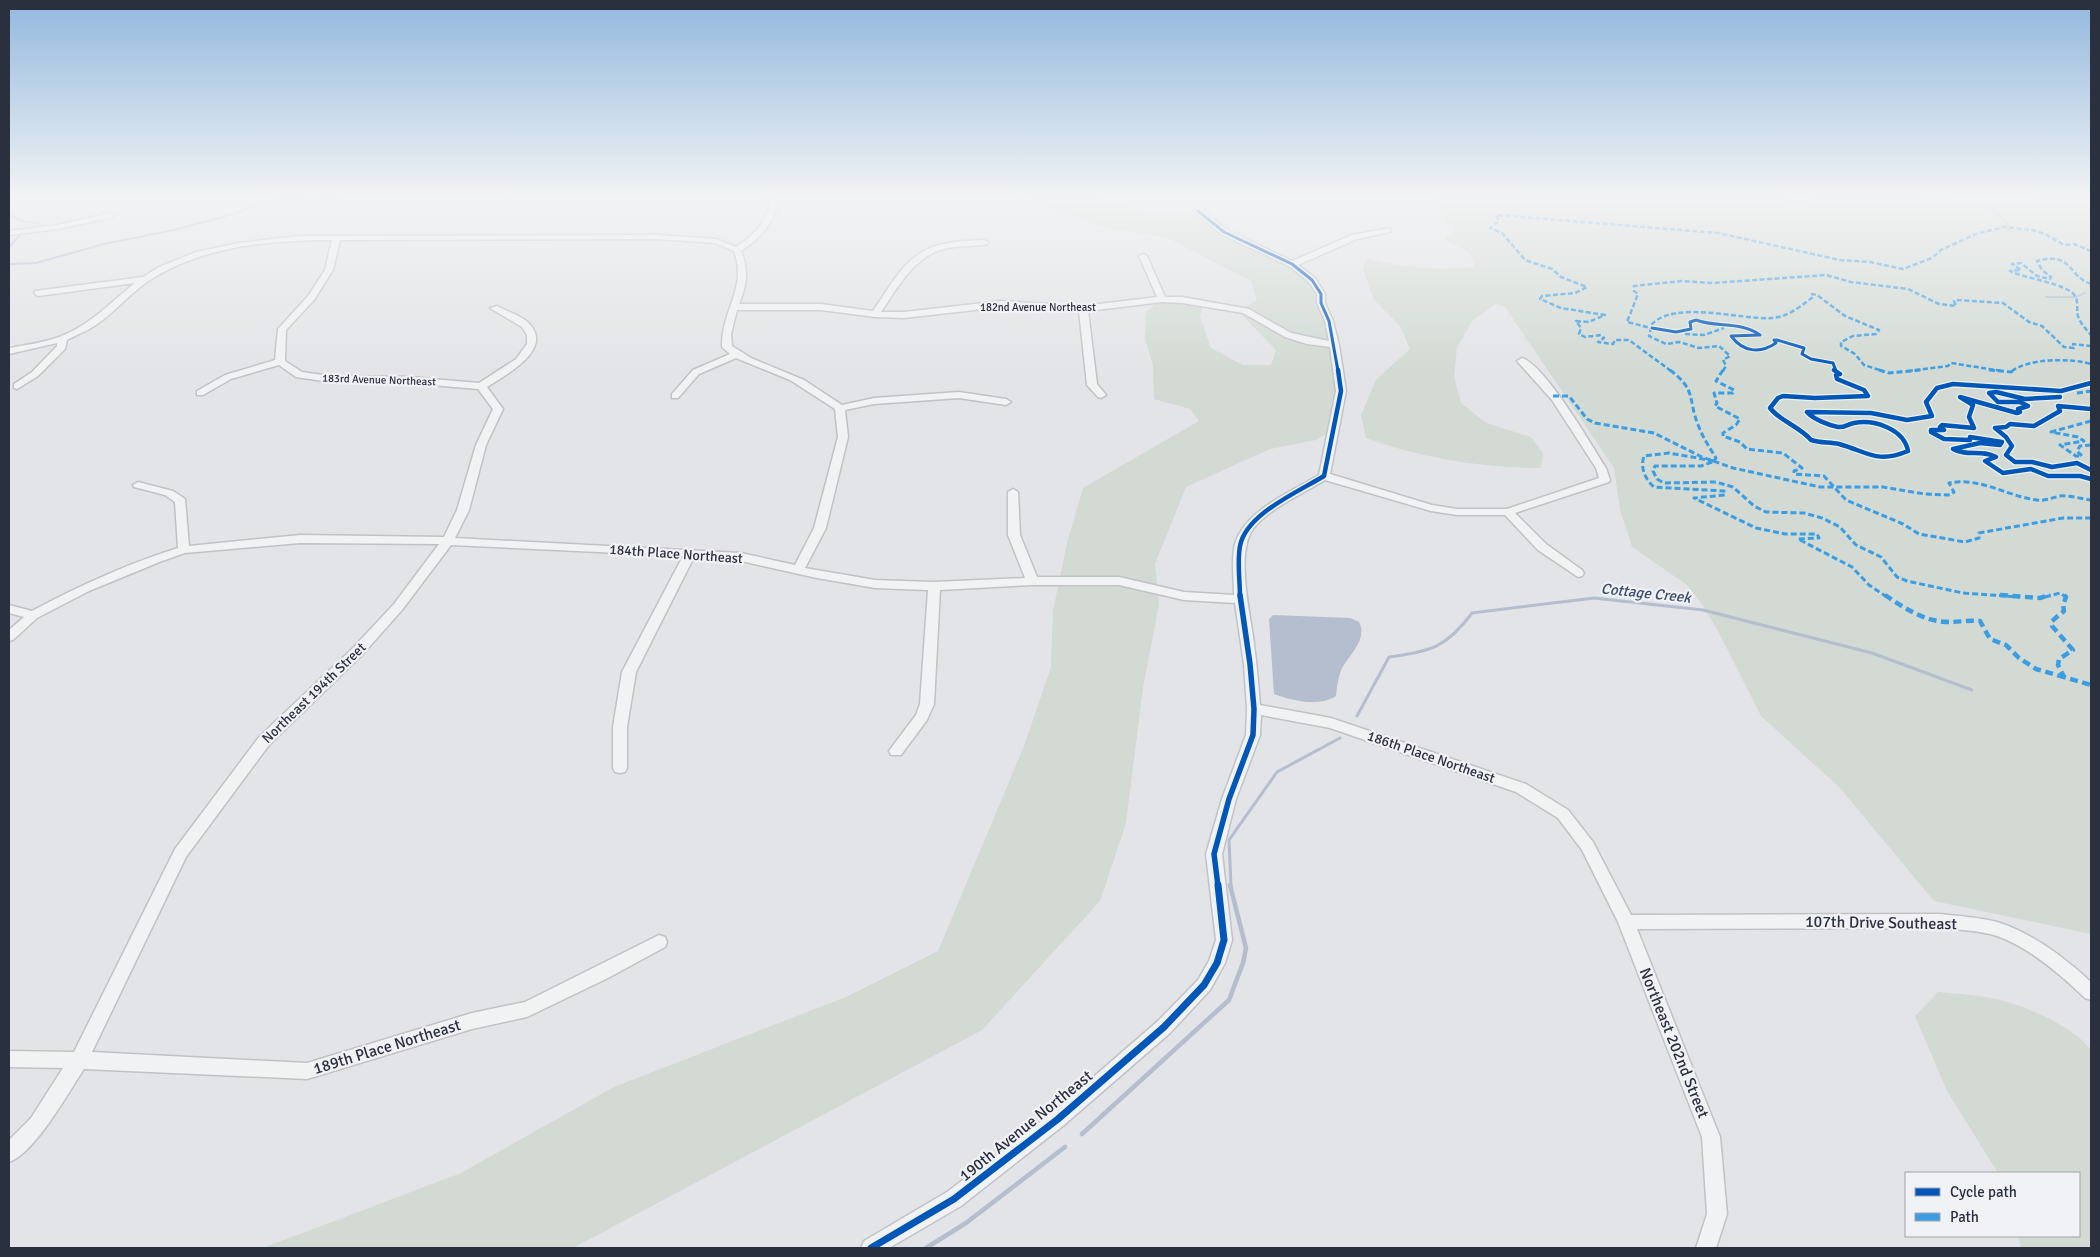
<svg xmlns="http://www.w3.org/2000/svg" width="2100" height="1257" font-family="Signika,sans-serif">
  <style>
    .green { fill: #d2dad3 }
    .water { fill: #b4bece }
    .lines { fill: none; stroke-linecap: round; stroke-linejoin: round }
    .stream-far2 { stroke: #b4bece; stroke-width: 2 }
    .stream-far1 { stroke: #b4bece; stroke-width: 3 }
    .stream { stroke: #b4bece; stroke-width: 4.5 }
    .minor-casing { stroke: #c1c2c5; stroke-width: 3 }
    .minor { fill: #f1f2f4; fill-rule: evenodd }
    .quiet-far2 { stroke: #3d9de3; stroke-width: 2.5; stroke-dasharray: 5 2.5; stroke-linecap: butt }
    .quiet-far1 { stroke: #3d9de3; stroke-width: 3; stroke-dasharray: 6 3; stroke-linecap: butt }
    .quiet { stroke: #3d9de3; stroke-width: 4.5; stroke-dasharray: 8 4.5; stroke-linecap: butt }
    .cycleway-far3-casing { stroke: #f0f2f6; stroke-width: 5 }
    .cycleway-far2-casing { stroke: #f0f2f6; stroke-width: 7 }
    .cycleway-far1-casing { stroke: #f0f2f6; stroke-width: 9 }
    .cycleway-casing { stroke: #f0f2f6; stroke-width: 10 }
    .cycleway-far3 { stroke: #0057b8; stroke-width: 3 }
    .cycleway-far2 { stroke: #0057b8; stroke-width: 4.5 }
    .cycleway-far1 { stroke: #0057b8; stroke-width: 5.5 }
    .cycleway { stroke: #0057b8; stroke-width: 7 }
    .labels { text-anchor: middle; dominant-baseline: central; stroke-width: 4.5; stroke-linejoin: round; paint-order: stroke }
    .far-street-label { font-size: 11px; fill: #2b303e; stroke: #f0f2f6 }
    .street-label { font-size: 14px; fill: #2b303e; stroke: #f0f2f6 }
    .water-label { font-size: 15px; font-style: italic; fill: #3a4b6d; stroke: #f0f2f6 }
    .near-street-label { font-size: 16px; fill: #2b303e; stroke: #f0f2f6 }
  </style>
  <rect width="100%" height="100%" fill="#e2e4e7"/>
  <!-- green -->
  <g class="green">
    <path d="M1029,195H1098V198L1121,206L1164,215L1198,211C1234,245 1294,250 1321,294L1341,391L1333,430L1316,440L1270,449L1186,487L1155,564L1159,604L1143,688L1126,823L1100,901L982,1030L573,1248H263L461,1173L614,1087L846,997L938,951L1024,746L1051,667L1053,611L1067,543L1083,488L1199,421L1190,409L1154,399L1153,365L1145,339L1146,312L1162,299L1203,305L1200,317L1211,348L1243,365H1271L1276,350L1238,311L1257,300L1251,281L1167,238L1107,228L1036,203Z"/>
    <path d="M1435,195H1755L2043,202L2028,195H2091V934L1934,901L1840,788L1761,716L1717,629L1701,603L1687,585L1632,547L1620,510L1614,468L1505,307L1496,304L1472,321L1457,348L1454,376L1461,403L1486,423L1531,437L1543,453L1541,468C1482,468 1421,458 1366,438L1361,415L1376,380L1410,349L1400,326L1374,300L1363,269L1366,258C1403,268 1436,271 1474,267L1475,263L1468,252L1445,239L1453,230L1434,204Z"/>
    <path d="M1938,992C1958,994 1980,995 2000,1000C2028,1007 2074,1027 2091,1050V1248H2021L2018,1236H2079V1173H1998L1947,1091L1915,1016Z"/>
  </g>
  <!-- water -->
  <path class="water" d="M1273,615L1350,618L1359,622C1368,639 1350,654 1342,668C1338,677 1337,687 1336,696C1320,707 1292,701 1274,694L1269,619Z"/>
  <g class="lines">
    <!-- stream-far2 -->
    <g class="stream-far2">
      <path d="M1988,206L2008,223L2004,227L2014,233"/>
      <path d="M9,215L22,221L39,223"/>
      <path d="M9,247L19,236"/>
      <path d="M9,264L36,263L104,244L174,230L230,215L266,202L313,197L327,200L350,197"/>
      <path d="M2046,297H2076L2085,293"/>
    </g>
    <!-- stream-far1 -->
    <g class="stream-far1">
      <path d="M1357,716L1389,657C1430,652 1447,647 1472,613L1594,598L1703,610L1872,653L1972,690"/>
      <path d="M1231,886L1229,840L1277,772L1340,738"/>
    </g>
    <!-- stream -->
    <g class="stream">
      <path d="M1082,1134L1229,1000L1243,963L1246,948L1230,885"/>
      <path d="M926,1248L966,1223L1065,1147"/>
    </g>
    <!-- minor casing -->
    <g class="minor-casing">
      <g id="minor">
        <path d="M772,195H780C776,221 763,236 741,251C749,270 747,285 739,304H821L873,311C888,290 904,258 930,248C947,241 966,241 984,240L988,242L987,244C973,247 958,245 944,249C914,256 897,289 881,312H904L1001,301L1083,306L1157,297L1139,256L1143,254L1147,256L1165,297H1182L1249,309L1291,333L1329,341L1325,321L1317,303V294L1309,282L1289,266L1221,234L1194,211L1201,209L1227,230L1292,261L1352,235L1390,228V232L1357,239L1298,265L1315,278L1325,294V303L1333,321L1339,345L1346,391L1330,474L1432,505L1457,509H1507L1599,478L1596,468L1552,400L1517,361L1522,358C1546,366 1591,445 1606,468L1610,480L1609,482L1515,513L1546,544L1582,570L1584,573L1582,576L1578,577L1538,550L1505,515H1457L1431,511L1325,480C1304,493 1268,509 1253,529C1237,551 1248,604 1252,630C1256,655 1258,680 1260,705L1331,718L1526,784L1568,810L1593,842L1631,915L1939,914C1958,916 1978,917 1997,922C2032,933 2064,957 2091,982V1000L2085,998C2061,975 2029,947 1997,936C1978,930 1958,930 1939,928L1637,929L1720,1137L1727,1214L1716,1248H1696L1707,1214L1702,1137L1618,922L1582,850L1558,818L1516,792L1330,728L1261,715L1260,735L1236,799L1222,854L1232,940L1225,963L1210,990L1170,1033L1064,1125L961,1206L889,1248H861L864,1241L947,1192L1052,1113L1158,1021L1198,980L1209,961L1216,940L1206,854L1222,799L1246,735L1247,709L1244,664L1235,603L1184,600L1119,585H1032L940,590L934,704L927,720L901,755H891L889,751L916,715L920,704L928,590L875,588L817,578L741,561L694,557L636,672L627,727V768L625,772L620,773L615,772L613,768V727L622,672L683,556L451,545L402,610L362,655L269,745L186,857L92,1052L307,1063L472,1013L525,1002L659,935L665,937L667,942L665,947L608,978L527,1017L472,1029L307,1079L84,1069C68,1093 35,1153 9,1162V1140L31,1118L63,1068L9,1067V1051L74,1052L175,849L259,737L352,649L394,604L439,544L300,543L185,553L162,561L89,591L37,618L13,640L9,641V630L24,617L9,613V605L32,611C79,586 127,564 178,548L175,502L165,495L134,487L133,485L138,482L173,491L185,499L189,546L300,535L444,537L457,510L476,445L493,409L478,389L409,383L330,382L296,377L279,365L231,379L203,395H197V391L225,375L275,360L278,329L308,296L325,270L332,240C270,240 203,246 150,280C132,291 118,309 100,322C90,330 78,334 67,340L65,349L38,376L17,389L14,388V384L32,372L57,346V343L9,354V348C25,345 43,343 59,337C89,326 110,303 135,283L38,296L34,293L35,291L143,277L159,267L196,252L239,243L298,236L657,235L716,239L736,247C757,233 768,220 772,195ZM657,239L715,243L734,251C748,287 721,311 722,347L730,354L693,370L672,394V398H678L699,374L736,358L790,380L835,409L838,437L814,528L795,565L741,553L455,538L469,510L486,445L503,409L487,387C506,375 559,347 525,320C517,314 506,311 497,306L490,308L522,327L527,335V344L516,359L479,383L409,377L330,376L302,372L285,361L286,330L314,300L333,270L340,240ZM1162,302L1182,303L1243,313L1285,337L1307,344L1330,347L1336,391L1319,475C1291,492 1245,510 1235,544C1231,559 1234,579 1234,595L1184,592L1119,577H1037L1020,535L1018,492L1013,489L1008,492V535L1025,578L934,582L875,580L805,568L826,528L848,437L845,410L874,404L959,398L1006,405L1011,402L1006,399L959,392L874,398L842,405L804,380L751,358L732,346L731,334L737,310H821L875,317L904,318L1001,307L1079,311L1087,385L1098,397L1101,398L1106,395L1097,384L1088,311Z"/>
        <path d="M1751,195H1846L1842,197L1798,200L1755,197Z"/>
        <path d="M110,213L114,215L113,217L58,229L9,235V231L58,225Z"/>
      </g>
    </g>
    <!-- minor -->
    <use href="#minor" class="minor"/>
    <!-- quiet-far2 -->
    <g class="quiet-far2">
      <path d="M2091,284C2067,276 2073,251 2037,261L2042,270L2051,277L2050,279L2037,276L2021,263L2012,264L2021,270L2010,271C2025,279 2067,283 2075,296C2079,302 2076,310 2078,316C2080,323 2086,329 2091,335"/>
      <path d="M1655,329L1627,322L1638,294L1634,291V286L1681,281L1713,283L1826,275L1851,282L1908,289L1939,304L1956,306L1954,301L1956,300L2003,303L2029,322L2042,326L2064,347L2074,348L2073,344L2091,346"/>
      <path d="M1685,334L1704,335L1724,328"/>
      <path d="M1671,371L1629,340H1615L1613,344L1598,342L1604,338L1601,335L1585,337L1579,334L1581,328L1576,321L1589,322L1605,315L1561,308L1540,299L1542,296L1575,293L1587,287L1561,277L1552,269L1525,260L1502,233L1490,228L1499,221L1496,215L1718,233L1840,260L1870,262L1903,269L1932,258L1941,250L1976,234L2004,227L2032,230L2045,234L2064,245L2074,244L2091,251"/>
      <path d="M1723,371L1726,366L1723,360L1730,356L1719,346L1699,348L1679,342L1666,344L1649,336L1652,324C1676,300 1741,320 1772,318C1788,317 1801,306 1813,297L1812,294L1817,295L1845,316L1879,330L1876,334L1853,336L1841,342V346L1855,354L1864,365L1883,371"/>
      <path d="M1908,371L1948,366L1951,363L2002,371"/>
      <path d="M2012,371C2030,358 2070,358 2091,364"/>
    </g>
    <!-- quiet-far1 -->
    <g class="quiet-far1">
      <path d="M1670,370C1698,391 1687,400 1699,427C1703,438 1710,448 1716,458L1714,461"/>
      <path d="M1723,370L1716,381L1734,390L1733,393H1714L1717,403L1715,406L1740,419L1736,425L1723,433V436L1740,442L1747,449L1783,453L1802,468L1794,471V474L1824,476L1846,500L1903,524L1919,534L1965,542L1979,538V533L2063,518H2091"/>
      <path d="M1879,370L1889,373L1921,370"/>
      <path d="M1989,370L2011,372L2014,370"/>
      <path d="M2077,393L2091,391"/>
      <path d="M1553,396H1569L1587,419L1595,423L1654,433L1702,457L1733,468L1820,487H1883L1925,494L1950,495L1954,492L1949,483C1981,477 2006,496 2037,500C2046,501 2051,498 2060,496C2069,495 2082,499 2091,500"/>
      <path d="M2091,421L2051,432L2078,437L2084,441L2060,445L2076,456H2082L2077,451L2080,446L2091,445"/>
      <path d="M1714,461L1669,453L1644,456C1640,468 1645,479 1654,487L1724,491L1725,495L1694,498L1756,528L1785,534H1817L1819,538L1798,539L1852,567L1869,585L1887,597"/>
      <path d="M1712,462L1701,466H1655L1653,471L1657,479L1664,483L1716,482L1733,487L1754,506L1766,512L1804,513L1822,518L1840,527L1856,545L1881,557L1897,577L1907,581L1963,593L2019,597"/>
      <path d="M2045,597L2060,593L2066,597"/>
    </g>
    <!-- quiet -->
    <g class="quiet">
      <path d="M1885,595C1904,608 1925,622 1949,622C1959,622 1969,620 1980,621L1990,639L2006,645L2019,658L2036,669L2064,677"/>
      <path d="M2000,595L2040,598L2050,595"/>
      <path d="M2064,595L2066,597L2063,605L2064,611L2052,621V626L2073,650L2059,659L2058,665L2064,677L2091,685"/>
    </g>
    <!-- cycleway-far3 casing -->
    <g class="cycleway-far3-casing">
      <g id="cycleway-far3">
        <path d="M1198,211L1224,232L1292,264L1312,280L1321,294V303L1329,321L1338,371"/>
        <path d="M1652,328L1676,332L1691,329L1690,322L1696,320C1717,328 1741,321 1760,335L1731,336C1743,352 1760,354 1776,343L1774,340H1777L1804,348L1802,354L1811,359L1833,363L1836,371"/>
      </g>
    </g>
    <!-- cycleway-far2 casing -->
    <g class="cycleway-far2-casing">
      <g id="cycleway-far2">
        <path d="M1834,370L1840,374L1836,375L1837,379L1864,390L1868,396L1815,398L1783,396L1778,398L1770,408C1781,422 1799,426 1811,440C1820,443 1830,442 1839,444C1868,452 1877,464 1908,451C1904,429 1874,419 1854,423C1848,424 1844,428 1838,427C1828,425 1813,419 1807,412L1871,413L1907,420L1932,416L1926,402L1937,388L1953,384L2061,391L2091,383"/>
        <path d="M2060,397L2025,399L1996,392L1989,393L1998,402H2020L2028,406L2018,409L2020,412L2017,413L1960,397L1973,405L1969,417L1974,428L1942,425L1940,427L1944,430H1931V432L1944,439L1970,440V437L2002,442L2000,445L1980,443L1953,449C1967,457 1982,449 1996,457L1985,461L2003,473L2031,469L2048,476H2080L2091,479"/>
        <path d="M2091,409L2058,406L2060,411L2034,426L2010,424L2006,427L1995,428L2006,437L2012,446L2006,455L2015,462H2032L2052,467L2077,463L2091,470"/>
        <path d="M1240,597C1240,581 1237,562 1240,546C1246,514 1298,492 1324,476L1341,391L1338,370"/>
      </g>
    </g>
    <!-- cycleway-far1 casing -->
    <g class="cycleway-far1-casing">
      <path id="cycleway-far1" d="M1218,886L1214,854L1229,799L1253,735L1254,709L1250,664L1240,595"/>
    </g>
    <!-- cycleway casing -->
    <g class="cycleway-casing">
      <path id="cycleway" d="M871,1248L954,1199L1058,1119L1164,1027L1204,985L1217,963L1224,940L1218,885"/>
    </g>
    <!-- cycleway-far3 -->
    <use href="#cycleway-far3" class="cycleway-far3"/>
    <!-- cycleway-far2 -->
    <use href="#cycleway-far2" class="cycleway-far2"/>
    <!-- cycleway-far1 -->
    <use href="#cycleway-far1" class="cycleway-far1"/>
    <!-- cycleway -->
    <use href="#cycleway" class="cycleway"/>
  </g>
  <!-- sky -->
  <linearGradient id="sky" x2="0" y2="1"><stop stop-color="#93b8de"/><stop offset="0.53" stop-color="#f2f3f4"/><stop offset="1" stop-color="#f2f3f4" stop-opacity="0"/></linearGradient>
  <rect width="2100" height="371" fill="url(#sky)"/>
  <g class="labels">
    <!-- far-street labels -->
    <g class="far-street-label">
      <text x="1038" y="307">182nd Avenue Northeast</text>
      <text transform="translate(379 380) rotate(2)">183rd Avenue Northeast</text>
    </g>
    <!-- street labels -->
    <g class="street-label">
      <text transform="translate(676 554) rotate(4)">184th Place Northeast</text>
      <text transform="translate(314 693) rotate(-44)">Northeast 194th Street</text>
      <text transform="translate(1431 757) rotate(19)">186th Place Northeast</text>
    </g>
    <!-- water labels -->
    <g class="water-label">
      <text transform="translate(1646 593) rotate(6)">Cottage Creek</text>
    </g>
    <!-- near-street labels -->
    <g class="near-street-label">
      <text transform="translate(1881 923) rotate(1)">107th Drive Southeast</text>
      <text transform="translate(1674 1043) rotate(68)">Northeast 202nd Street</text>
      <text transform="translate(387 1047) rotate(-17)">189th Place Northeast</text>
      <text transform="translate(1026 1126) rotate(-39)">190th Avenue Northeast</text>
    </g>
  </g>
  <!-- border -->
  <rect width="2100" height="1257" fill="none" stroke="#2b303e" stroke-width="20"/>
  <!-- legend -->
  <rect x="1905" y="1172" width="175" height="65" fill="#f0f2f6" stroke="#a1a4ac"/>
  <rect x="1915" y="1188" width="25" height="8" fill="#0057b8" stroke="#a1a4ac"/>
  <text x="1950" y="1197" font-size="15" fill="#2b303e">Cycle path</text>
  <rect x="1915" y="1213" width="25" height="8" fill="#3d9de3" stroke="#a1a4ac"/>
  <text x="1950" y="1222" font-size="15" fill="#2b303e">Path</text>
</svg>
